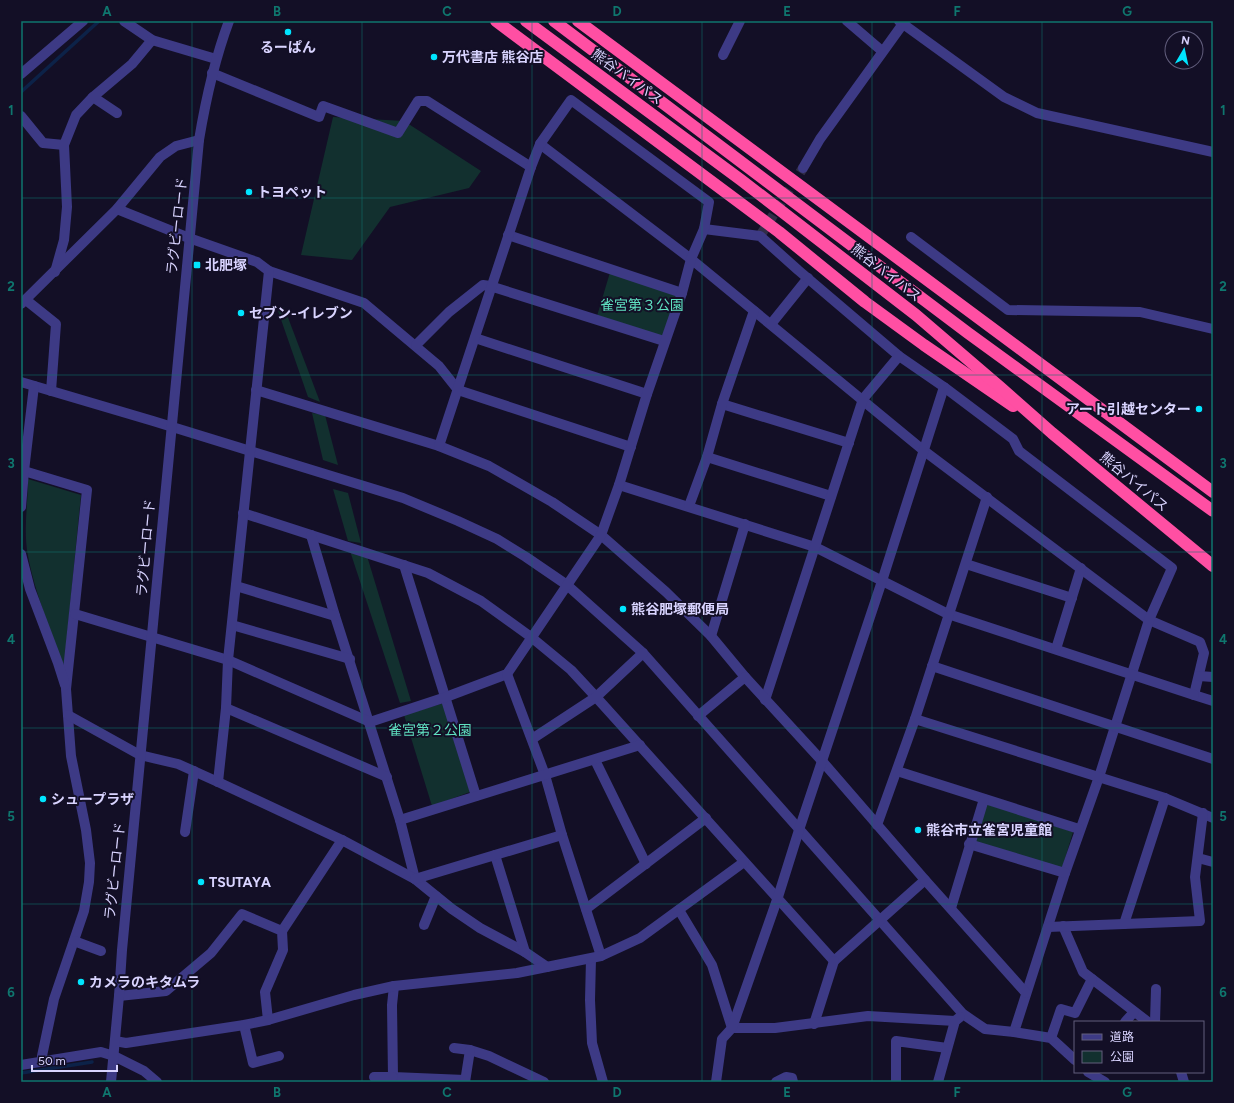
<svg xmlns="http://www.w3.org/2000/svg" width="1234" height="1103" font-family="Figtree,'Noto Sans JP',sans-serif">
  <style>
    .green { fill: #12302f }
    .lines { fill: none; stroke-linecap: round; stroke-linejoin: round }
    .stream { stroke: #0c2248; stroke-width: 3.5 }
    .minor-tunnel { stroke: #312d47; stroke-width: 10; stroke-dasharray: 10 5; stroke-linecap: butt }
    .minor { stroke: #3d3a85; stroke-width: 10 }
    .highway { stroke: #ff4fa3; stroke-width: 12 }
    .grid { fill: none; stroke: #0f766e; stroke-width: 1; stroke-opacity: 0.55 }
    .poi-dot { fill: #00e5ff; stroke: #130f26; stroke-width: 1.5 }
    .labels { text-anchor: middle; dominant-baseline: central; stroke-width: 4; stroke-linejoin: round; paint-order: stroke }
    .poi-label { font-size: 14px; font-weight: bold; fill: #d9d4ff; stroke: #130f26; text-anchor: start }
    .street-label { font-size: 14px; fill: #d9d4ff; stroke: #130f26 }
    .park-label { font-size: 14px; fill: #5fe0c0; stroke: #130f26 }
    .neatline { fill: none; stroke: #0f766e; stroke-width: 1.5 }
    .grid-label { font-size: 13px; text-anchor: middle; font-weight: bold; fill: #0f766e }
  </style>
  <rect width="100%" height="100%" fill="#130f26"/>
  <!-- green -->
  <g class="green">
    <path d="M333,117L404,121L481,171L469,188L390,207L352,260L301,255Z"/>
    <path d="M611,269L678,291L662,337L597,316Z"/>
    <path d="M284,307L320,402L308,397L277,308Z"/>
    <path d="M312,413L325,415L338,465L323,460Z"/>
    <path d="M28,479L81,495L64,667C51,631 35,594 28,556C23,530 28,504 28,479Z"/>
    <path d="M333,489L348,493L361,543L348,541Z"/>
    <path d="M350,551L367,556L411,701L400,703Z"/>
    <path d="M444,703L470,792L432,806L404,715Z"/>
    <path d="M987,804L1073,832L1061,872L975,843Z"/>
  </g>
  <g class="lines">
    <!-- stream -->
    <g class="stream">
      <path d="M21,92L99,21"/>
      <path d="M21,1073L92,1062"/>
    </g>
    <!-- minor-tunnel -->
    <path class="minor-tunnel" d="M760,236L803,168"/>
    <!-- minor -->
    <g class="minor">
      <path d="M124,21L152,40L216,59"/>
      <path d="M847,21L882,51"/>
      <path d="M899,21L1004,97L1037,113L1213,152"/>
      <path d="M723,55L740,21"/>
      <path d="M212,73L319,117L323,106L398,133L418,101H427L531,167"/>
      <path d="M21,74L83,21"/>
      <path d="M93,97L117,113"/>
      <path d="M21,116L43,143L64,145"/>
      <path d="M540,144L691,259L923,450L1149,620L1200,642L1204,653L1194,695L1213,701"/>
      <path d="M803,168L820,139L905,21"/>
      <path d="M117,209L189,238L257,262L269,271L364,303L439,366L458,390L631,447"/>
      <path d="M508,235L682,293"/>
      <path d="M911,237L1008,310L1140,312L1213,329"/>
      <path d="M55,272L64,240L67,207L64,145L76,115L93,97L132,64L152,40"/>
      <path d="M26,300L56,324L51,391"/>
      <path d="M21,304L117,209L160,157L176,146L199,140"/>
      <path d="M771,324L808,278"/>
      <path d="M475,338L647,394"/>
      <path d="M416,345L449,312L483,285L490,286L664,341"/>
      <path d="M21,382L153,421L403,498L458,521L497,539L526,557L567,585L643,653L963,1014L985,1029L1014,1032L1065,873L1099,777L1149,620L1172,568L1019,451L1013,439L944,387L899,356L798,270L760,236L704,229"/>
      <path d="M256,390L439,446L489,466L552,502L601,535L666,592L711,636L745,677"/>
      <path d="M722,404L849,443"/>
      <path d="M707,457L831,496"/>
      <path d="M24,471L87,490L66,689L71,756L86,830L90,863L89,882L84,911L54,999L42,1056L43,1061"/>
      <path d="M619,485L815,547L948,614L1194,695"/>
      <path d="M689,506L707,457L722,404L754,311"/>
      <path d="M21,507L24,471L34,386"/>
      <path d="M243,513L428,573L481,601L531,637L571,670L596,697L834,961L925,880"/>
      <path d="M311,535L335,616L400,820L415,879"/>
      <path d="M21,554L30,589L58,663L65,685"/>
      <path d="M966,564L1072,598"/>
      <path d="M404,565L476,796"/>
      <path d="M236,586L335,616"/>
      <path d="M75,614L228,660L370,722L446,697L507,674L601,535L619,485L647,394L682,293L691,259L704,229L709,202L571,100L540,144L531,167L439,446"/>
      <path d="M232,625L350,659"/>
      <path d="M711,636L745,524"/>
      <path d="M1056,649L1081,568"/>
      <path d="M932,666L1213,759"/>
      <path d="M507,674L545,775L562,835L601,956"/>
      <path d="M1199,676L1213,677"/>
      <path d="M765,700L863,399L899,356"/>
      <path d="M226,708L387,777"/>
      <path d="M68,715L140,755L178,764L218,782L342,840L415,879L452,909L480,928L525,952L547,967"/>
      <path d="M698,716L745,677L822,761L925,880L1026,993"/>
      <path d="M915,719L1165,798L1213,818"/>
      <path d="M532,739L596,697L643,653"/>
      <path d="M595,760L646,864"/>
      <path d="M897,771L1079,829"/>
      <path d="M218,782L226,708L228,660L269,271"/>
      <path d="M400,820L640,745"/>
      <path d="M877,825L915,719L987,497"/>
      <path d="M185,832L194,771"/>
      <path d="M969,844L1065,873"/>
      <path d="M495,855L525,952"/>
      <path d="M1198,858L1213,862"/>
      <path d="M415,879L562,835"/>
      <path d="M951,908L984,799"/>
      <path d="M586,909L706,818"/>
      <path d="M679,910L712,965L732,1028"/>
      <path d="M1124,924L1165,798"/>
      <path d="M424,925L436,896"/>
      <path d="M1063,926L1083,972L1148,1022"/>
      <path d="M1048,927L1200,921L1195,877L1203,813"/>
      <path d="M282,931L342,840"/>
      <path d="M74,941L101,951"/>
      <path d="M591,959L590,1000L592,1043L603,1082"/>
      <path d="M394,986L392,1005L393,1077L465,1080"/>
      <path d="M119,996L166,991L211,953L242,914L282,931L283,950L265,992L268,1020"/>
      <path d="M1125,1022L1134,1012"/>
      <path d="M1155,1022L1156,989"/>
      <path d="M814,1024L834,961"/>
      <path d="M244,1025L253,1063L279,1056"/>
      <path d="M732,1028H775L868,1016L955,1021"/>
      <path d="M1014,1032L1051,1038L1075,1060"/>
      <path d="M1051,1038L1061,1009L1075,1013L1092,979"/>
      <path d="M115,1041L126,1043L244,1025L268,1020L354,995L394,986L517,973L601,956L640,938L744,862"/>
      <path d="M454,1048L470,1050L489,1056L544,1082"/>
      <path d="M21,1065L101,1052L114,1056L144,1071L157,1082"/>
      <path d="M1088,1072L1105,1082"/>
      <path d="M1181,1072L1184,1082"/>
      <path d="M374,1077H393"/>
      <path d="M111,1082L119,996L122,950L199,140C206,98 214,61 229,21"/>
      <path d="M465,1082L470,1050"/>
      <path d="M716,1082L722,1039L732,1028L778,897L799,830L882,581L944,387"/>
      <path d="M776,1082L786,1077L792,1078L793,1082"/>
      <path d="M896,1082V1041L947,1048"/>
      <path d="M938,1082L955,1021L960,1017"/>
    </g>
    <!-- highway -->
    <g class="highway">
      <path d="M496,21L779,232L865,302L924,345L1013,406"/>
      <path d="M526,21L741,180L916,315L1000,387L1052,433L1213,566"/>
      <path d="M554,21L968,333L1213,511"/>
      <path d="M578,21L1213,492"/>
    </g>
  </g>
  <!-- grid -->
  <path class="grid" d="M192,21V1082M362,21V1082M532,21V1082M702,21V1082M872,21V1082M1042,21V1082M21,198H1213M21,375H1213M21,552H1213M21,728H1213M21,904H1213"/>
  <!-- markers -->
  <g class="poi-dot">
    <circle cx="288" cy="32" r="4"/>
    <circle cx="434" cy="57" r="4"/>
    <circle cx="249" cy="192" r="4"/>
    <rect x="193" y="261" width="8" height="8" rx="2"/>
    <circle cx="241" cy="313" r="4"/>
    <circle cx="1199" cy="409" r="4"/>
    <circle cx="623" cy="609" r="4"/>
    <circle cx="43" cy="799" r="4"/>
    <circle cx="918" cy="830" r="4"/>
    <circle cx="201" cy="882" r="4"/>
    <circle cx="81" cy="982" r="4"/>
  </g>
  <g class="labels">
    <!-- poi labels -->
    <g class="poi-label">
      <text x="288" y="47" text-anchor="middle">るーぱん</text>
      <text x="442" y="57">万代書店 熊谷店</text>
      <text x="257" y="192">トヨペット</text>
      <text x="205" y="265">北肥塚</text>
      <text x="249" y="313">セブン-イレブン</text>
      <text x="1191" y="409" text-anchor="end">アート引越センター</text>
      <text x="631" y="609">熊谷肥塚郵便局</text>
      <text x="51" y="799">シュープラザ</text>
      <text x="926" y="830">熊谷市立雀宮児童館</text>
      <text x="209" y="882">TSUTAYA</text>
      <text x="89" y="982">カメラのキタムラ</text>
    </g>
    <!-- street labels -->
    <g class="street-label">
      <text transform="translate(627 77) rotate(36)">熊谷バイパス</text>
      <text transform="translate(177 226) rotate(-84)">ラグビーロード</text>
      <text transform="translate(886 273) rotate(38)">熊谷バイパス</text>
      <text transform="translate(1134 482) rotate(40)">熊谷バイパス</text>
      <text transform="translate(146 548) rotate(-85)">ラグビーロード</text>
      <text transform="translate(115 871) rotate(-84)">ラグビーロード</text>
    </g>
    <!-- park labels -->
    <g class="park-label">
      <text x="642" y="305">雀宮第３公園</text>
      <text x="430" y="730">雀宮第２公園</text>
    </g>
  </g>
  <!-- border -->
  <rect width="1234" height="1103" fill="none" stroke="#130f26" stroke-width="44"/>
  <!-- legend -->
  <rect x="1074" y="1021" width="130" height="52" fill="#130f26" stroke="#625e7d"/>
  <rect x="1082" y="1034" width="20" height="6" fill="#3d3a85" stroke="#625e7d"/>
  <text x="1110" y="1041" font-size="12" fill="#d9d4ff">道路</text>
  <rect x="1082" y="1051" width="20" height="12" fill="#12302f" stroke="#625e7d"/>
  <text x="1110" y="1061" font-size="12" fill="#d9d4ff">公園</text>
  <!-- north arrow -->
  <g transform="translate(1184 50) rotate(9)"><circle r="19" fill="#130f26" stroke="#625e7d"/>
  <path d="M0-3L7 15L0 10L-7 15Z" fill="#00e5ff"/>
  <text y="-6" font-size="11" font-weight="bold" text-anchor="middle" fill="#d9d4ff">N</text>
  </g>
  <!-- scale -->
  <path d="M32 1065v6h85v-6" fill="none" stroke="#d9d4ff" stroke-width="2"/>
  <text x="38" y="1065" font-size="12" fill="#d9d4ff" stroke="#130f26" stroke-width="3" paint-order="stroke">50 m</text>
  <rect x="22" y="22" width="1190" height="1059" class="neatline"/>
  <g class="grid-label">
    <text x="107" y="16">A</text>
    <text x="277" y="16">B</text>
    <text x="447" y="16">C</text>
    <text x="617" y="16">D</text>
    <text x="787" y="16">E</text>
    <text x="957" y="16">F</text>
    <text x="1127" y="16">G</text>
    <text x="11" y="115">1</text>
    <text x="1223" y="115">1</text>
    <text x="11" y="291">2</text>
    <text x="1223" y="291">2</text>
    <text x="11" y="468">3</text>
    <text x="1223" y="468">3</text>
    <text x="11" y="644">4</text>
    <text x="1223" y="644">4</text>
    <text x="11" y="821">5</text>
    <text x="1223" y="821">5</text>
    <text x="11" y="997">6</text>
    <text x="1223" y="997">6</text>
    <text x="107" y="1097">A</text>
    <text x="277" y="1097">B</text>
    <text x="447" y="1097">C</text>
    <text x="617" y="1097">D</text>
    <text x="787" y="1097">E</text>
    <text x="957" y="1097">F</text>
    <text x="1127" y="1097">G</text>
  </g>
</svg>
